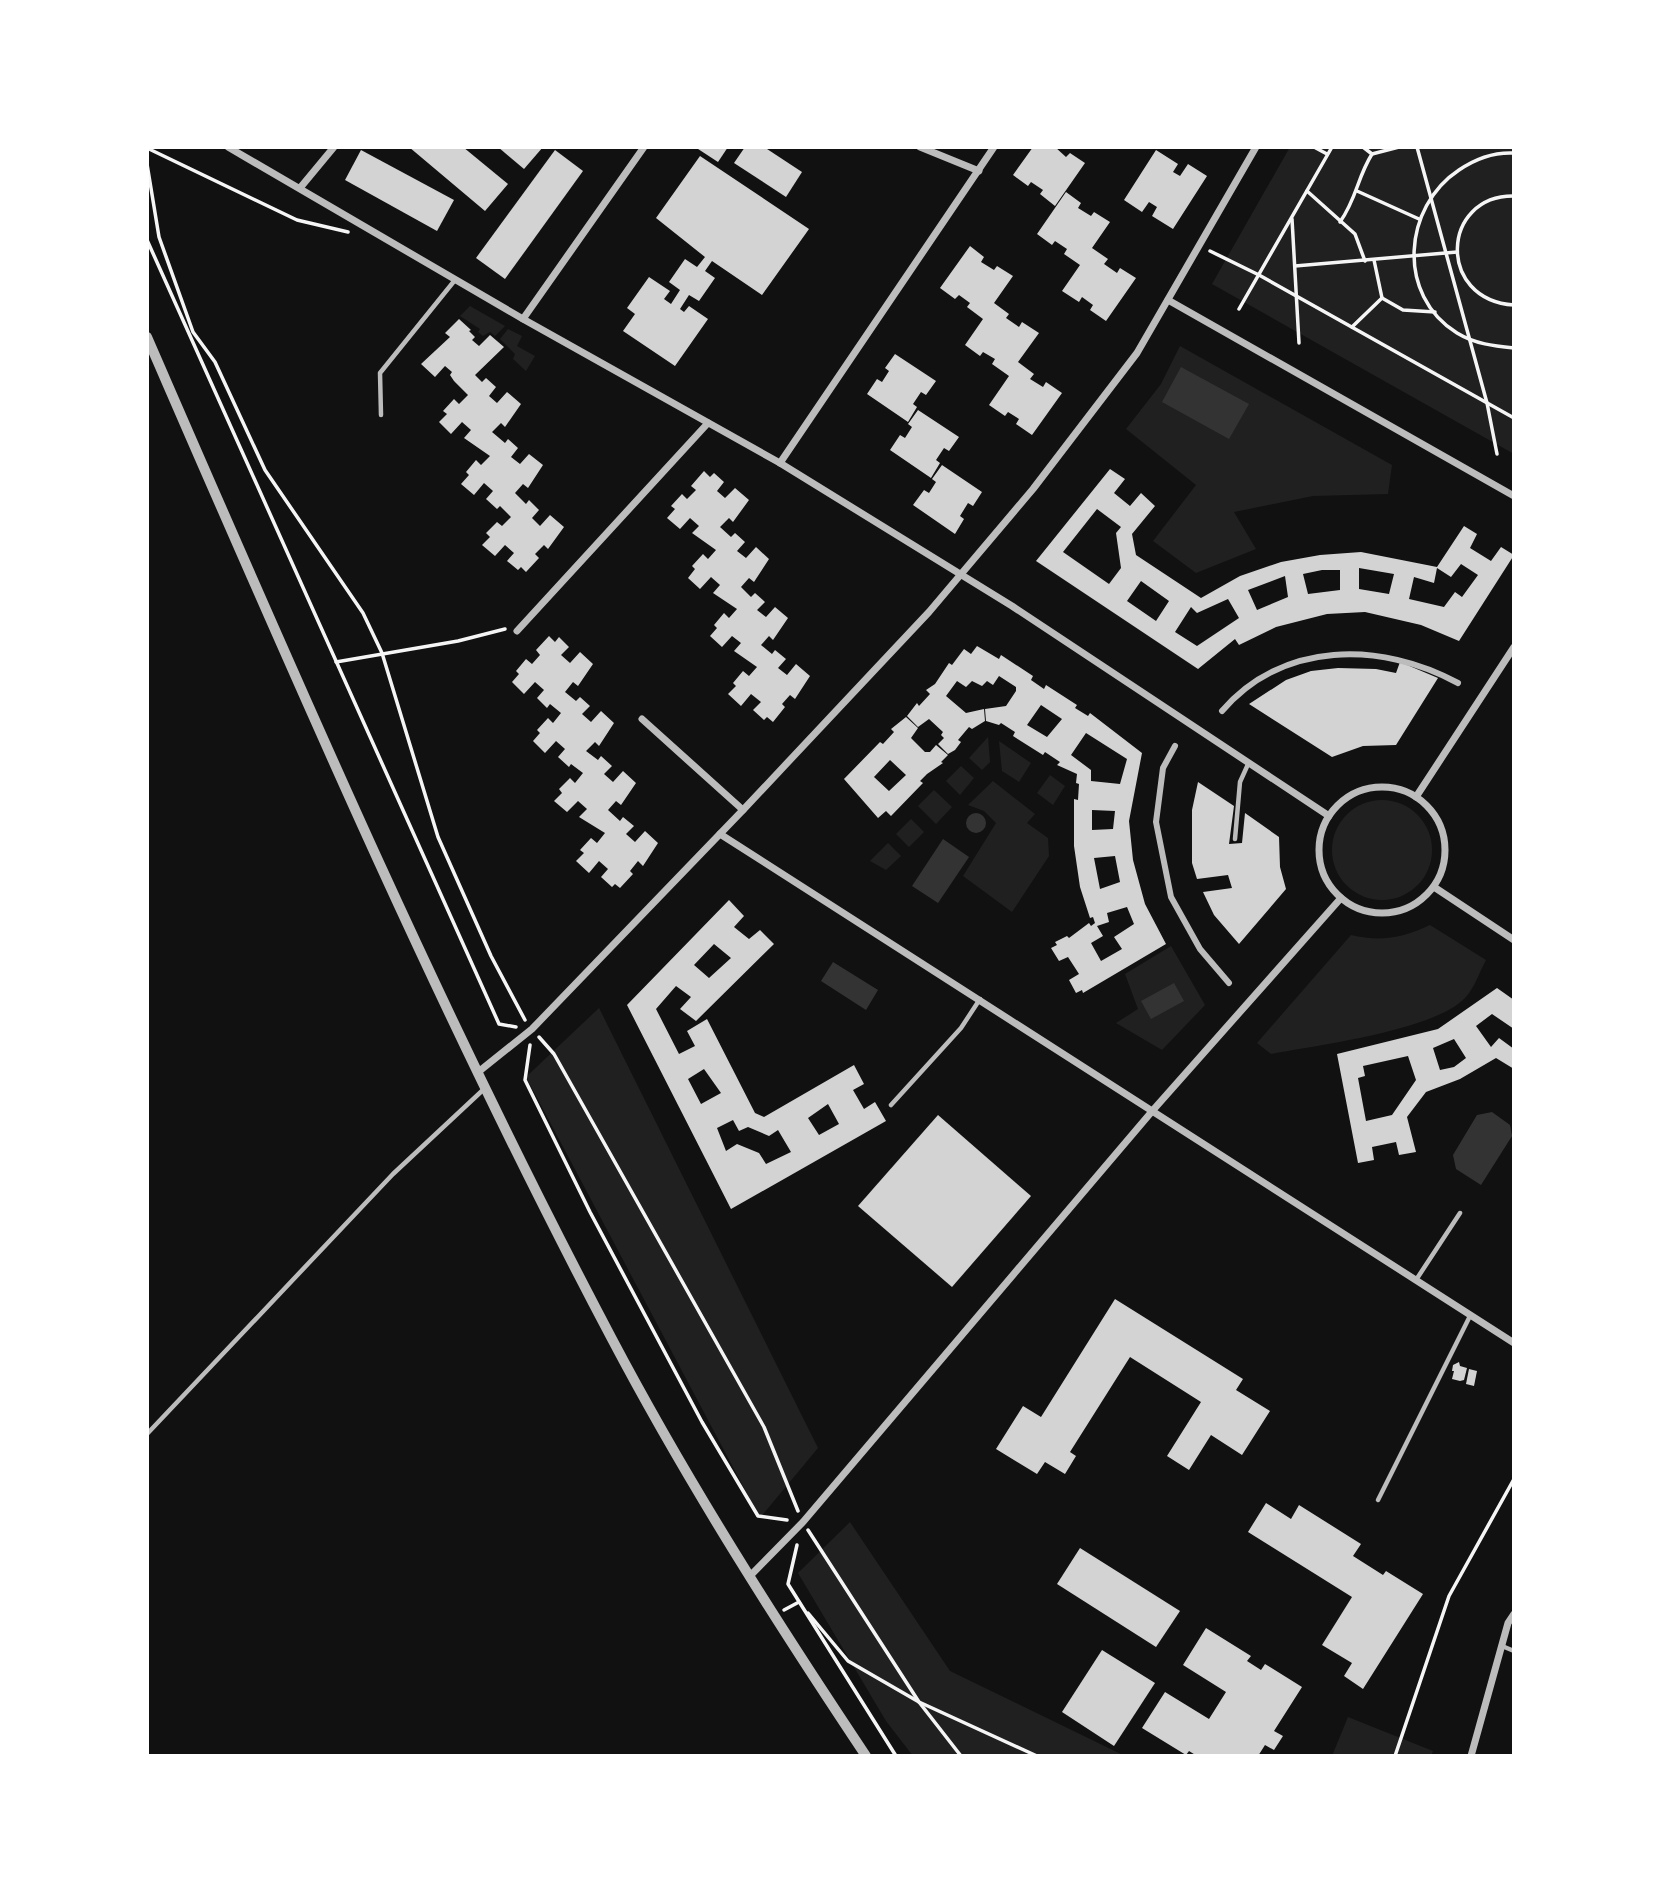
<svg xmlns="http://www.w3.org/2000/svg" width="1661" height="1903" font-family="'Noto Serif',serif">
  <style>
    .green { fill: #202020 }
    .water { fill: #333 }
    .building { fill: #d3d3d3; fill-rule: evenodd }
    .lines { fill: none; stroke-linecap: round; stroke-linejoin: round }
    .path { stroke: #f5f5f5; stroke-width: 3.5 }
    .service { stroke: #bcbcbc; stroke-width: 4.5 }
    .pedestrian { stroke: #bcbcbc; stroke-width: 6 }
    .minor { stroke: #bcbcbc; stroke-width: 7 }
    .tertiary { stroke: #bcbcbc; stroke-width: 10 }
  </style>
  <rect width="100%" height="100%" fill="#111"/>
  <!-- green -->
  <g class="green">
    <path d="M1290,147H1514V454L1212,284Z"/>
    <path d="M470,306L505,326L495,336L490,332L483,336L478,332L480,329L460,316Z"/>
    <path d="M508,329L522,336L517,346L535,356L526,371L513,359L515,354L500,339Z"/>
    <path d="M1180,346L1392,465L1388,494L1313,496L1234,512L1256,549L1196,573L1153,541L1196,485L1126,429L1161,384Z"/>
    <path d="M988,737L990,762L982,770L969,758Z"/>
    <path d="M999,741L1031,763L1019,782L1002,771Z"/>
    <path d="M961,766L974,778L960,795L946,781Z"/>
    <path d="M1050,775L1065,786L1053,805L1037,793Z"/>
    <path d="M993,781L1035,814L1027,823L1048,838L1049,856L1012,912L963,876L996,823L984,811L968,805Z"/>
    <path d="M934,790L952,807L936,824L918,806Z"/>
    <circle cx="1382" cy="850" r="50"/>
    <path d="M911,819L924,832L909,847L896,834Z"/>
    <path d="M888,843L901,856L886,870L870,861Z"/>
    <path d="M1430,925L1486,960C1480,971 1474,989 1465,998C1433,1031 1317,1045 1271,1054L1257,1043L1351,935C1380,942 1403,938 1430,925Z"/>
    <path d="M1171,946L1205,1005L1162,1050L1116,1023L1138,1009L1125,974Z"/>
    <path d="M599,1008L818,1448L760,1518L526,1077Z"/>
    <path d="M850,1522L950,1671L1125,1756H913L886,1721L798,1573Z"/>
    <path d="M1348,1717L1433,1751L1431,1756H1332Z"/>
  </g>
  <!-- water -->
  <g class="water">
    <path d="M1181,367L1249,404L1229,439L1162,402Z"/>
    <circle cx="976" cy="823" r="10"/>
    <path d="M943,839L969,857L938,903L912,886Z"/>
    <path d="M833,962L878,990L866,1010L821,981Z"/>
    <path d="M1174,983L1184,1001L1151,1019L1141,1001Z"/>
    <path d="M1492,1112L1510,1125L1512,1136L1481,1185L1456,1169L1453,1155L1477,1115Z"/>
  </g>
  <!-- building -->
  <g class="building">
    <path d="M409,147H463L508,184L485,211Z"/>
    <path d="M498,147H543L524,169Z"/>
    <path d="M695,147H728L718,162Z"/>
    <path d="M745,147H764L802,172L786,197L734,163Z"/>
    <path d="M1033,147H1055L1066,157L1070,153L1085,163L1055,206L1040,194L1043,190L1031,182L1028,186L1013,175Z"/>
    <path d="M361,150L454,200L437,231L345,180Z"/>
    <path d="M555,150L583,171L505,279L476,258Z"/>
    <path d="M1156,150L1178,164L1173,172L1180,176L1188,164L1207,176L1173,229L1152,216L1157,207L1149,202L1142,212L1124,200Z"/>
    <path d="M700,156L809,229L762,295L712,261L705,271L715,278L699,301L689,295L680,309L684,312L689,306L708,319L675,366L623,331L635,314L627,308L649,277L670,291L664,299L671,304L680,290L669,282L685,259L697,267L705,257L656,218Z"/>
    <path d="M1066,192L1081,203L1078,208L1091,216L1094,212L1110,222L1092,248L1108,259L1104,264L1117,273L1120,268L1136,278L1106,321L1090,310L1093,305L1082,297L1079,302L1062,291L1080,265L1064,254L1067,249L1055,241L1052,245L1037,234Z"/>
    <path d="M970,246L984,257L981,262L994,270L997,266L1013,276L994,303L1009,314L1006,318L1019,327L1022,322L1039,333L1018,362L1034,374L1030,379L1043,387L1046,382L1062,393L1032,435L1016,424L1019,419L1008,412L1005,416L989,405L1009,376L992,364L995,359L983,352L980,356L965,345L983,319L967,307L970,303L959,295L955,299L940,288Z"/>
    <path d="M459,319L471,330L469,331L475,337L472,340L479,346L490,335L504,347L475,375L482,382L486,378L496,387L489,396L497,403L507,392L521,404L505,427L501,423L492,432L505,443L508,439L518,448L511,457L520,464L529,454L543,465L528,488L523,484L515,493L526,504L529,500L539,510L532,518L540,526L550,515L564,527L548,549L544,545L535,554L539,558L526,572L521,567L518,570L507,561L514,553L505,545L495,556L482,545L490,537L486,533L497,522L502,526L511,517L500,506L497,509L486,499L493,491L484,483L474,495L461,484L469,475L466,472L476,460L481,465L490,456L464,438L471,430L462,422L451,434L439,422L447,414L443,411L454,399L459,404L468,395L454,381L450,375L452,372L445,366L435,377L421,364L450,337L445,333Z"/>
    <path d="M895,354L936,381L926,395L921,392L913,404L917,407L908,422L867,394L877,379L882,382L889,371L885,368Z"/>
    <path d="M918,410L959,437L949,451L944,448L936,460L940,463L931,478L890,450L900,435L905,438L912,427L908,424Z"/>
    <path d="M942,465L982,492L973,506L968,503L960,516L964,519L955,534L913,505L924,490L929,493L936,482L932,479Z"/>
    <path d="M1110,469L1125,479L1114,493L1130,506L1141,493L1155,506L1132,534L1136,555L1201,598L1240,576L1281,562L1320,555L1361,552L1437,567L1464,526L1477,534L1470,548L1491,561L1501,547L1514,555L1459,641L1421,625L1365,612L1327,614L1276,627L1239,645L1235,639L1198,669L1036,561ZM1097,509L1121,527L1116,533L1121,568L1109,584L1063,552ZM1461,564L1478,575L1462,597L1455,592L1444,607L1409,599L1414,577L1434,583L1437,568L1451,577ZM1359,568L1394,574L1389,594L1359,589ZM1322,570H1340V590L1308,594L1303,574ZM1285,576L1288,597L1257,610L1248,590ZM1141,581L1169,601L1156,621L1127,601ZM1228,599L1239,618L1197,646L1175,632L1191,607L1197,613Z"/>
    <path d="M704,471L710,477L714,473L724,482L717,491L725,498L735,488L749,500L733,522L729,518L720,527L731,537L735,533L745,542L737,551L746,558L756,547L769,559L754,582L749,578L741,587L751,597L755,593L765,602L757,610L766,617L775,607L788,618L773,640L769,636L761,645L772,654L775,650L786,659L778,668L787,675L796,664L810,676L795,699L790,695L782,704L785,707L773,722L767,717L764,720L753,710L761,702L751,694L741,706L728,694L736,686L733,683L743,671L749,676L757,667L734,651L741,643L732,636L722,647L710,636L717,628L714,625L724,613L729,618L737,609L713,593L720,585L711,577L700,589L688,578L695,569L692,566L703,554L708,559L716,550L692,533L699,526L690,518L680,529L667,518L675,509L671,506L682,494L687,499L696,490L691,486Z"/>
    <path d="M549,636L555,642L559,637L569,647L561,655L570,663L580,652L593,664L578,686L573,682L565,692L576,701L580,697L590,706L582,714L591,722L601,711L614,723L599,746L595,742L586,751L598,760L601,756L612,766L604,774L613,782L623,771L636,783L621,805L616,801L608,810L620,821L623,817L634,826L626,834L635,842L645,831L658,843L643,866L638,861L630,871L633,874L620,888L615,884L612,887L601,877L608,869L599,861L589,873L576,861L584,853L580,850L591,838L597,843L605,833L579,817L587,809L578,801L567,812L554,801L562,793L559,789L570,778L575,783L583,773L571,764L569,767L558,757L565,749L556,741L545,753L533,741L540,733L537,730L548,718L553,723L561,713L550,704L547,708L537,698L544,690L535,682L524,694L512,682L519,674L516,671L526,659L532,664L540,655L536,650Z"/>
    <path d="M977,646L999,659L1001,655L1033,676L1031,680L1044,689L1046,685L1077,705L1075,708L1088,716L1090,713L1142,753L1129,821L1133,860L1145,904L1166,944L1083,993L1082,990L1076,993L1069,980L1079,974L1068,957L1059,961L1051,948L1057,945L1055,942L1067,936L1069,938L1089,923L1091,926L1095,923L1093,917L1090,918L1080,887L1074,846V799L1078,800L1079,784L1076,783L1077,774L1057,765L1060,762L1045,752L1043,755L1013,736L1015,732L1001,723L999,725L986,721L985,709L1006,706L1016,691V687L999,676L993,685L987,681L982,686L972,681L966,687L957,681L946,696L966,713L984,709L985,721L972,729L969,727L958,740L961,742L955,750L948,754L938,744L944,738L941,735L943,732L929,719L918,727L907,716L917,703L919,706L930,694L926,690L935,684L949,663L952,665L964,649L971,654ZM1041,705L1062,719L1047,737L1027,725ZM1086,733L1127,759L1120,784L1091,781V770L1071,755ZM1092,810L1115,811L1113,829L1092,830ZM1115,856L1120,882L1100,889L1094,858ZM1127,907L1134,924L1114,937L1122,949L1101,961L1091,943L1103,936L1097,926L1109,922L1107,913Z"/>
    <path d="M1400,662L1438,678L1396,745L1363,746L1332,757L1249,704L1286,680L1311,671L1338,668L1376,669L1396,673Z"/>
    <path d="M906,717L918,728L911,738L925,752H930L936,745L948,755L941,762L943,763L927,774L920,781L923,783L891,816L886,811L878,818L844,779L880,742L883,744L894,732L891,729ZM890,760L906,775L889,791L874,777Z"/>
    <path d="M1198,782L1234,806L1229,844L1242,843L1245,813L1279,837L1280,867L1286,889L1239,944L1214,915L1203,892L1232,888L1228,875L1197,879L1192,863V810Z"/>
    <path d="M729,900L744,916L734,927L749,939L760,930L774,944L696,1021L680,1009L691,997L676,986L656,1009L679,1054L695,1046L687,1031L707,1019L755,1113L764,1117L854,1065L864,1084L853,1090L864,1109L875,1102L886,1121L731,1209L627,1005ZM714,944L731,958L709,978L694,965ZM704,1069L721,1093L701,1104L688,1079ZM828,1104L839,1124L819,1135L808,1118ZM733,1120L739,1131L748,1127L769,1136L778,1130L791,1152L766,1164L759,1153L737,1144L726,1151L717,1128Z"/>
    <path d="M1497,988L1514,1000V1029L1492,1014L1476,1026L1491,1047L1499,1038L1514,1049V1069L1496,1058L1460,1079L1426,1092L1407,1117L1416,1152L1399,1155L1396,1142L1372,1147L1374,1160L1358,1163L1337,1054L1438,1029ZM1454,1039L1466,1058L1454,1067L1440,1070L1433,1048ZM1408,1056L1416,1080L1392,1115L1366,1121L1358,1078L1365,1076L1363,1066Z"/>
    <path d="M938,1115L1031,1196L952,1287L858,1206Z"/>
    <path d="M1115,1299L1243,1379L1236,1390L1270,1411L1242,1455L1211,1435L1189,1470L1167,1456L1201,1402L1130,1357L1070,1452L1076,1456L1065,1474L1045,1462L1037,1474L996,1449L1023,1406L1041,1417Z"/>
    <path d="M1459,1362L1460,1366L1467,1368L1464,1380L1460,1381L1452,1379L1454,1371H1452L1453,1365Z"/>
    <path d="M1469,1369L1477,1371L1474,1386L1466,1384Z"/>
    <path d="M1266,1503L1291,1519L1299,1505L1361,1544L1353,1556L1383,1575L1386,1571L1423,1594L1363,1689L1344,1676L1352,1663L1322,1645L1352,1597L1248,1532Z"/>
    <path d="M1080,1548L1180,1611L1156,1647L1057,1584Z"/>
    <path d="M1206,1628L1251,1656L1247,1661L1261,1670L1265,1664L1302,1687L1274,1731L1283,1736L1274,1750L1265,1745L1258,1756H1197L1189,1751L1186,1755L1142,1728L1165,1692L1209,1719L1226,1692L1183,1665Z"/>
    <path d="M1102,1650L1155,1683L1114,1746L1062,1712Z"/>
  </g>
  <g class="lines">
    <!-- path -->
    <g class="path">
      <path d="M1314,147L1327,154"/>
      <path d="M1417,147L1487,403L1497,454"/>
      <path d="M147,148L297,220L348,232"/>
      <path d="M1514,153C1494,152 1475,159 1459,170C1403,207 1396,295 1457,333C1475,344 1494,346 1514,348"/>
      <path d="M1372,154L1399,147"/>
      <path d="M147,164L159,237L193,332L215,362L265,470L363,613L382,653L438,837L491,956L525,1020"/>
      <path d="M1307,191L1355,234L1365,261"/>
      <path d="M1357,191L1419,219"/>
      <path d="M1514,196C1441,195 1436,300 1514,305"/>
      <path d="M1292,219L1299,343"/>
      <path d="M1340,222C1357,198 1357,178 1372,154L1363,147"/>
      <path d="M147,240L499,1024L516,1027"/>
      <path d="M1210,251L1259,275L1514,418"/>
      <path d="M1295,266L1457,252"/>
      <path d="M1382,298L1403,310L1435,312"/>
      <path d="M1239,309L1332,147"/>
      <path d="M1352,327L1382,298L1374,260"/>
      <path d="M336,662L458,641L505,629"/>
      <path d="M539,1037L554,1054L764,1427L798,1511"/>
      <path d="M530,1045L525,1080L590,1212L702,1422L758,1516L787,1520"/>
      <path d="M808,1530L919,1702L1037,1756"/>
      <path d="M797,1545L788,1584L896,1756"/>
      <path d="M784,1610L799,1602"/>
      <path d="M808,1613L848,1661L919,1702L961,1756"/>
      <path d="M1395,1756L1449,1596L1514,1479"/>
    </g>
    <!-- service -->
    <g class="service">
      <path d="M381,415L380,373L455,280"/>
      <path d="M1235,839L1240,782L1249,762"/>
      <path d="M891,1105L961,1028L980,999"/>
      <path d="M1416,1280L1460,1213"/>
      <path d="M147,1434L393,1174L484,1089"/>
      <path d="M1378,1500L1470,1316"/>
      <path d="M1502,1646L1514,1651"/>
    </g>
    <!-- pedestrian -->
    <g class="pedestrian">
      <path d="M1222,711C1282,641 1381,641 1458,683"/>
      <path d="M1175,746L1163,768L1156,822L1171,897L1200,949L1229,983"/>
    </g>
    <!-- minor -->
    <g class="minor">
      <path d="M228,147L523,319L780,463L1012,606L1329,816"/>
      <path d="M920,147L979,171"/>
      <path d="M300,188L334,147"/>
      <path d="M1168,300L1514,496"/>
      <path d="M523,319L644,147"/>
      <path d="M780,463L994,147"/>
      <path d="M517,631L708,423"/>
      <path d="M642,719L743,810"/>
      <circle cx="1382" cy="850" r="63"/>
      <path d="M1416,797L1514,647"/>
      <path d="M720,834L1514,1343"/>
      <path d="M1434,887L1514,940"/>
      <path d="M477,1073L532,1029L743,810L929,612L1033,489L1137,353L1256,147"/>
      <path d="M749,1577L803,1522L1154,1109L1341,898"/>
      <path d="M1471,1756L1508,1623L1514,1614"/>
    </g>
    <!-- tertiary -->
    <path class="tertiary" d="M147,337C294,675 440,1014 612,1339C688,1483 776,1621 866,1756"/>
  </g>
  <!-- border -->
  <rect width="1661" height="1903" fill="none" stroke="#ffffff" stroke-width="298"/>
</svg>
